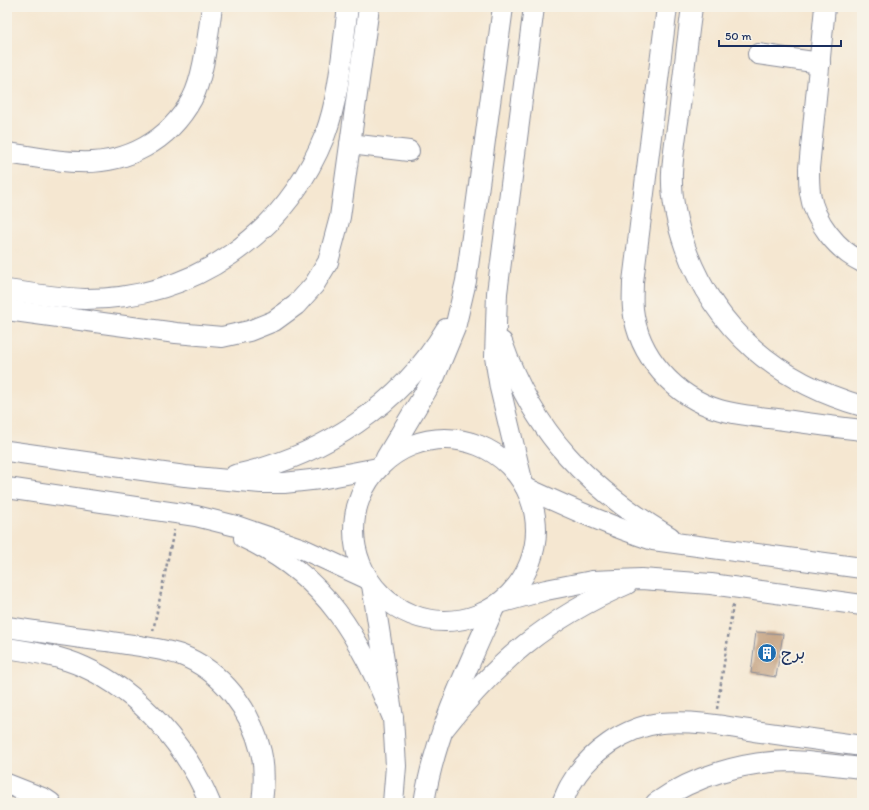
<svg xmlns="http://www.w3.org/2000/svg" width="869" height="810" font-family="Itim,'Playpen Sans Arabic',sans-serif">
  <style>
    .building { fill: #c19d7c }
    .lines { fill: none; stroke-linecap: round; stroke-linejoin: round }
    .minor-casing { stroke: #888b98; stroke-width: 22 }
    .path { stroke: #888b98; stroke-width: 2.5; stroke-dasharray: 3 3; stroke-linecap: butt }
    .minor { stroke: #fff; stroke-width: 20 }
    .labels { text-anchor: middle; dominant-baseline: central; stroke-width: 4; stroke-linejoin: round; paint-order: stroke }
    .poi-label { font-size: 17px; fill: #1b2f5e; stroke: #f7f3e8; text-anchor: start }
  </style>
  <rect width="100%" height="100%" fill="#f7f3e8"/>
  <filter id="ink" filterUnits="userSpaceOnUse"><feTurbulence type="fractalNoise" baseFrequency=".025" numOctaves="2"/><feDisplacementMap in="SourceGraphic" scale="8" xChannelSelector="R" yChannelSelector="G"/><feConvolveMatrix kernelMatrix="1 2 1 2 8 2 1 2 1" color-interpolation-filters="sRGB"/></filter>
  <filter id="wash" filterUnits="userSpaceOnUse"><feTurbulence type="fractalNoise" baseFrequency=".012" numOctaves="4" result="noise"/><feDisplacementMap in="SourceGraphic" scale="16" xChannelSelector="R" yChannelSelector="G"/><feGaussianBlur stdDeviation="0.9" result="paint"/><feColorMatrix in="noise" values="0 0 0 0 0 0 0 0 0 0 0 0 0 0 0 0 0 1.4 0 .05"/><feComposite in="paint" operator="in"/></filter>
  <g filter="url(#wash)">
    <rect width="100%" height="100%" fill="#f5e7d1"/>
    <g id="blocks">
      <!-- building -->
      <path class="building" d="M756,632L783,634L776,677L751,673Z"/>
    </g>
  </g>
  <g filter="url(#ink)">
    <use href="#blocks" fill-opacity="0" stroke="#888b98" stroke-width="1"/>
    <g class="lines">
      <!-- minor casing -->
      <g class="minor-casing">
        <g id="minor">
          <path d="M667,7L633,282C633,291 632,300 633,309C638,356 675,397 720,410C738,415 758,417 777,419C805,423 834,427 862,430"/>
          <path d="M692,7C687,43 683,79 679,115C676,134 673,153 672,173C671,197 677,224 685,247C715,330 778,382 862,406"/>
          <path d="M825,7L809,168C809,176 809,185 810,193C814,221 837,250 862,262"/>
          <path d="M758,54L820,63"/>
          <path d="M350,144L409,151"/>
          <path d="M7,153C31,156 56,162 79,162C127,164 169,141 192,99C204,77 208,33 212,7"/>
          <path d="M7,290C33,294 59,298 85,299C194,299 285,235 325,135C340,95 342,49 348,7"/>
          <path d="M7,310L176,333L222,337L249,331L274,321L296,305L314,285L328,262L340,217L369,7"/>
          <path d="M502,342C534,434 588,488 670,537"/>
          <circle cx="445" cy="530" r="91"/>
          <path d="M7,451L185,476L261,483H284L320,479L378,468"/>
          <path d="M386,458L435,376L455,328L466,281L503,7"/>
          <path d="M235,475C321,457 401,405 446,329"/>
          <path d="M522,480L500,388L495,357L497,293L534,7"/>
          <path d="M7,488L196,516L236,526L303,549L368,579"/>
          <path d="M526,488C568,507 609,526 653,540L862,568"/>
          <path d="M244,538C327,576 359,637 393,718"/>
          <path d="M372,585L393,718L396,766L393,803"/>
          <path d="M503,602L546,590L592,581L641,579L711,584L862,605"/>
          <path d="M7,627C40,632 73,637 106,641C131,645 157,647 181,655C222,671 251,710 261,752C265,768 264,787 262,803"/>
          <path d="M7,648C33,652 60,656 84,667C140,692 187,747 210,803"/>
          <path d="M443,730C496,662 548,618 627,584"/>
          <path d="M7,784L45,799L51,803"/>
          <path d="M424,803C435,734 466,671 494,608"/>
          <path d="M562,803C565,797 567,790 571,784C588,753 625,727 661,723C692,720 724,726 754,731C790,736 826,741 862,746"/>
          <path d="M656,803C694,776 745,761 792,761C815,762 839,766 862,768"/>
        </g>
      </g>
      <!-- path -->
      <g class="path">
        <path d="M153,631L174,530"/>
        <path d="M717,709L733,605"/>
      </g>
      <!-- minor -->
      <use href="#minor" class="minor"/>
    </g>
  </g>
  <!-- icons -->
  <defs>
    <g id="building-disc" transform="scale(1)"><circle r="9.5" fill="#1f6fb2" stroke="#f7f3e8"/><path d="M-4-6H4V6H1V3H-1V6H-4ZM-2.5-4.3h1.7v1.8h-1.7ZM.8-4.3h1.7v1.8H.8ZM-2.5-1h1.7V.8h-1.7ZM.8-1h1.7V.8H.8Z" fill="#fff"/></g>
  </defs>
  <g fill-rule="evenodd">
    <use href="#building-disc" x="767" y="653"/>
  </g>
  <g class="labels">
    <!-- poi labels -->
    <g class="poi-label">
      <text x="781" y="653">برج</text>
    </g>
  </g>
  <!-- margin -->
  <rect width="869" height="810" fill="none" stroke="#f7f3e8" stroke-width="24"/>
  <!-- scale -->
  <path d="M719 40v6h122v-6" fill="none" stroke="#1b2f5e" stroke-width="2"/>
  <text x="725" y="40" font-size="12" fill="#1b2f5e" stroke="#f7f3e8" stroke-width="3" paint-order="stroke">50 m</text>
</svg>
